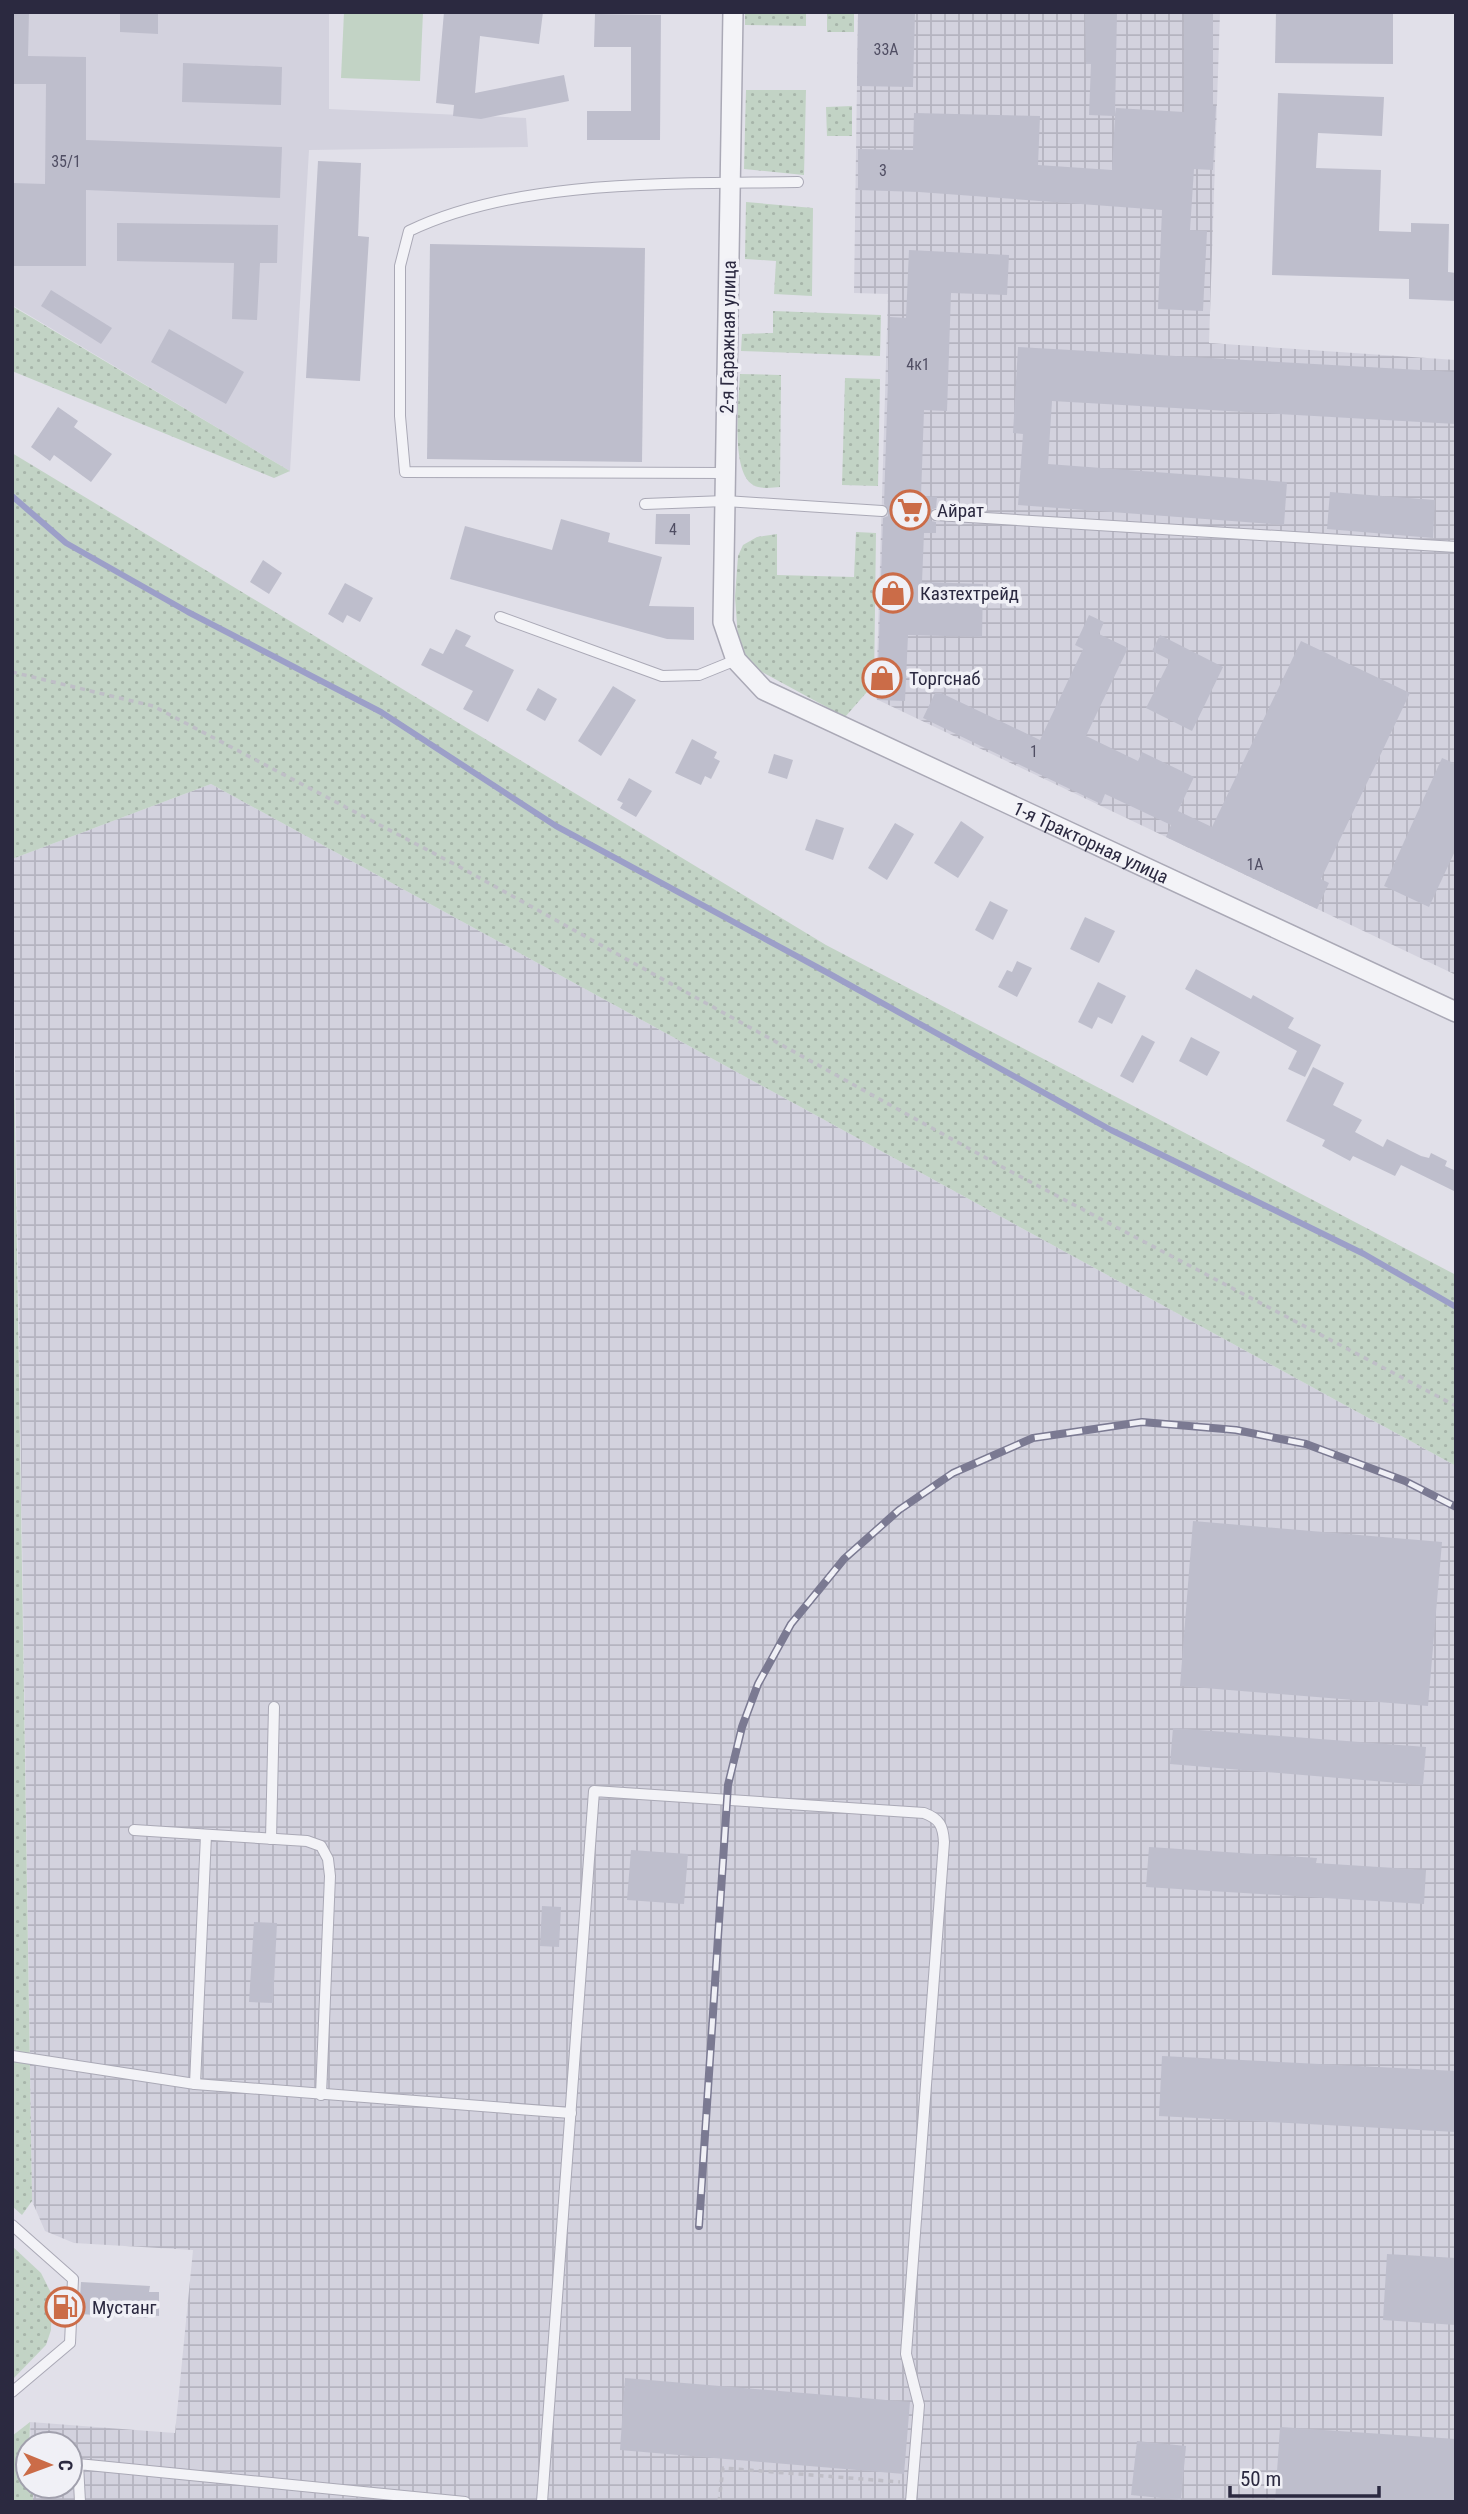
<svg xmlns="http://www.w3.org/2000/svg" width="1468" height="2514" font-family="'Roboto Condensed',sans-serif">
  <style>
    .built { fill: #d3d2de }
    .industrial { fill: url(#industrial-grid) }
    .grass { fill: url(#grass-dots) }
    .garden { fill: #c2d3c5 }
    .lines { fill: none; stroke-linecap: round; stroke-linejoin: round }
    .stream { stroke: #9c9fc8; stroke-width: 6 }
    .building { fill: #bebecc }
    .service-casing { stroke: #aaa9b6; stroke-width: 12 }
    .minor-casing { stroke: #aaa9b6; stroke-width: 22 }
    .path { stroke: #bfbec7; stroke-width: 3.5; stroke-dasharray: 5 5; stroke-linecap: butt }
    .service { stroke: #f3f3f7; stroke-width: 10 }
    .minor { stroke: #f3f3f7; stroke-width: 19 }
    .rail-casing { stroke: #7b7a92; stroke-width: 8 }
    .rail { stroke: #f0f0f6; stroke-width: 5; stroke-dasharray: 16; stroke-linecap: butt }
    .labels { text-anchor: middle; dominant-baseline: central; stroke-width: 7; stroke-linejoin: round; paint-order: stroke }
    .number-label { font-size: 16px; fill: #504e63 }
    .street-label { font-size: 19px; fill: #2b2940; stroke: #f0f0f6 }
    .poi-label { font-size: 19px; fill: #2b2940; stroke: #f0f0f6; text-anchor: start }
  </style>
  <defs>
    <pattern id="industrial-grid" width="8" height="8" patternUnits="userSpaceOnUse" patternTransform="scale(1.75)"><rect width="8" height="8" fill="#d3d2de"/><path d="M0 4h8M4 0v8" fill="none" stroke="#b5b4c0"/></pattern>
    <pattern id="grass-dots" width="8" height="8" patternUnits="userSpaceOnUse" patternTransform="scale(1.75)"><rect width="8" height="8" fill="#c2d3c5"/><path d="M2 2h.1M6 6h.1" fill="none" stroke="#a7b5aa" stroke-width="1.8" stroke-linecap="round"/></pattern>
  </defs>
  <rect width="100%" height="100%" fill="#e1e0e9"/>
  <!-- built -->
  <path class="built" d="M12,12H329V109L526,118L528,147L309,150L290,471L12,305Z"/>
  <!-- industrial -->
  <g class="industrial">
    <path d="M858,12H1220L1209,343L1456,360V975L876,699L888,294L854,293Z"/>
    <path d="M211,784L1456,1466V2502H33V2486H70V2444H31L30,2422L175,2433L193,2250L74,2243L45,2231L32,2201L12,859Z"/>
  </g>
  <!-- grass -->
  <g class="grass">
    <path d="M745,12H806V26L745,25Z"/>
    <rect x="827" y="12" width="27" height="20"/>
    <path d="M746,90H806L804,175L744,169Z"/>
    <path d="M852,106V136H827L826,107Z"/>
    <path d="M746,202L813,208L812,296L774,294L776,261L745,259Z"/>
    <path d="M12,306L290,471L274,478L12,371Z"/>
    <path d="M773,311L881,315L880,356L741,351L742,334L773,333Z"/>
    <path d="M740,374L781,375L780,487C771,488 760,489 753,485C730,472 739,398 740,374Z"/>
    <path d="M845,378L880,379L878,486L842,485Z"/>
    <path d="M12,453L826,945L1456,1275V1466L211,784L12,859Z"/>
    <path d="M856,532L876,533L874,684L845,717L760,671L746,656L738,638L735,597L738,556L743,545L757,537L777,534V575L854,577Z"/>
    <path d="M12,936L32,2201L22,2215L12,2206Z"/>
    <path d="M12,2246L41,2273L52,2295L51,2330L46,2345L12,2380Z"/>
    <path d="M30,2422L28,2486H33V2502H12V2436Z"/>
  </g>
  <!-- garden -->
  <path class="garden" d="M344,12H423L420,81L341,78Z"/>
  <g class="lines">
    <!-- stream -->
    <path class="stream" d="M12,496L66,543L188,612L381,712L556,826L828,973L1111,1130L1364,1254L1456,1307"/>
  </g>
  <!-- building -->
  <g class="building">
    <path d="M12,12H29L28,56L86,57V140L282,147L280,198L86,190V266H12V183L45,184L46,84H12Z"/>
    <path d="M120,12H158V34L120,32Z"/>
    <path d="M444,12H543L539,44L480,36L475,93L564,75L569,101L481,119L453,116L454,105L436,103Z"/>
    <path d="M858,12H915L913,87L857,86Z"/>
    <path d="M1085,12H1117L1115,114L1116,108L1184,112V12H1213V106H1216L1213,170L1194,169L1190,230L1207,231L1203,311L1158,309L1162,210L919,192L858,190V149L913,150L914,113L1040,116L1038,165L1112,170L1115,116L1089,115L1091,64H1086Z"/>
    <path d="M1276,12H1393V64L1275,63Z"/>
    <path d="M595,14L661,15L660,140H587V111H631V47H594Z"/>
    <path d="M183,63L282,67L281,105L182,102Z"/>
    <path d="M1278,93L1384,97L1382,136L1318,133L1316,168L1381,170L1379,231L1411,232V223L1449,224L1448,272L1456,273V301L1409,299V279L1272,275Z"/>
    <path d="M318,161L361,163L358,236L369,237L360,381L306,378Z"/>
    <path d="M117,223L278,225L277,263H260L257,320L232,319L234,263L117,261Z"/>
    <path d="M430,244L645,248L642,462L427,459Z"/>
    <path d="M909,250L1009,255L1007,295L951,293L947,411L924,410L921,496L937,497L936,508L930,510L929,515L931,521L936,522V533H924L922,582L983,584L982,637L908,635L905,701L877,700L883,518L888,516L889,511L884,504L890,317L906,318Z"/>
    <path d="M51,290L112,328L101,344L41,306Z"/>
    <path d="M169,329L244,372L226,404L151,362Z"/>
    <path d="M1018,347L1456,372V424L1052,401L1048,464L1287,482L1284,525L1018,505L1023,434L1013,433Z"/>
    <path d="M58,407L78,421L74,427L112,454L91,482L54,455L50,461L31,447Z"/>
    <path d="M1330,492L1435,500L1433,538L1327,529Z"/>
    <path d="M656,514H690V545L655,544Z"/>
    <path d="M561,519L610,533L608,542L662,557L649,606L694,607V640L667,639L450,579L465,526L552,550Z"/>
    <path d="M263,560L282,573L269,594L250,582Z"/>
    <path d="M345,583L373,598L360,622L347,615L343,623L328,614Z"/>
    <path d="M1089,615L1104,622L1099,634L1128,648L1086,736L1138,761L1142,752L1194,777L1178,811L1212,827L1301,641L1410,693L1321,879L1329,883L1317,909L1166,837L1171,825L1105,794L1101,804L923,718L935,693H941L1040,740L1083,649L1075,645Z"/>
    <path d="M456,629L471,636L465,646L514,670L488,722L463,709L473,691L421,665L430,648L443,654Z"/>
    <path d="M1160,635L1223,667L1192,731L1146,708L1170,660L1152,651Z"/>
    <path d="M613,686L636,700L601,756L578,741Z"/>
    <path d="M538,688L557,699L545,721L526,710Z"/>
    <path d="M692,739L717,752L714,758L720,761L711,779L705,776L701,785L675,773Z"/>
    <path d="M774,754L793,760L787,779L768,773Z"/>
    <path d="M1442,758L1456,764V849L1429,907L1384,886Z"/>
    <path d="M629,778L652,791L636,817L620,808L623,803L617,800Z"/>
    <path d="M816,819L844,828L833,860L805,850Z"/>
    <path d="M961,821L984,837L958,878L934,863Z"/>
    <path d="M895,823L914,834L887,880L868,868Z"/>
    <path d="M990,901L1008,910L993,940L975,930Z"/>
    <path d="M1085,917L1115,931L1099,963L1070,949Z"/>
    <path d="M1017,961L1032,968L1017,997L998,987L1007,970L1012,972Z"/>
    <path d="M1196,969L1251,999L1253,995L1294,1018L1288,1028L1321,1045L1305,1077L1288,1069L1297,1051L1185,989Z"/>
    <path d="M1098,982L1126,996L1112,1024L1098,1017L1092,1029L1078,1022Z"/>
    <path d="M1142,1035L1155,1042L1133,1083L1120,1076Z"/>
    <path d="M1191,1037L1220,1052L1207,1076L1179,1061Z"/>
    <path d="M1313,1067L1344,1083L1333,1105L1362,1120L1355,1132L1383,1147L1387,1139L1421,1156L1429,1158L1431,1153L1447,1161L1445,1166L1456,1171V1192L1401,1165L1395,1176L1353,1156L1350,1161L1322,1146L1325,1140L1286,1121Z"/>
    <path d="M1193,1521L1442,1542L1428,1706L1180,1686Z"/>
    <path d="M1173,1728L1426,1747L1423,1785L1170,1764Z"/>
    <path d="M1149,1847L1317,1858L1316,1863L1426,1870L1424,1904L1146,1887Z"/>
    <path d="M631,1850L688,1854L684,1904L627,1900Z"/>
    <path d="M542,1906L561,1907L559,1947L540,1946Z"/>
    <path d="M254,1922L277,1923L273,2003L249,2002Z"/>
    <path d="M1162,2056L1456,2071V2132L1159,2116Z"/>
    <path d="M1387,2254L1456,2258V2325L1383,2320Z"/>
    <path d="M81,2282L150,2286L149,2292H159V2316L148,2315V2318L79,2314Z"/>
    <path d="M625,2378L910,2402L904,2474L620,2450Z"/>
    <path d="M1280,2427L1456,2439V2502H1275Z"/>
    <path d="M1137,2441L1186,2446L1181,2500L1131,2495Z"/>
  </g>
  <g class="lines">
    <!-- service casing -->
    <g class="service-casing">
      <g id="service">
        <path d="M725,473L405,472L400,416V266L409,231C519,178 678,184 798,182"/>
        <path d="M645,504L725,501L882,511"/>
        <path d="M936,515L1456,547"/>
        <path d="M500,617L662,676L699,675L736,660"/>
        <path d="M134,1830L307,1841L321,1846L328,1859L330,1876L321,2095"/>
        <path d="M271,1839L274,1707"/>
        <path d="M12,2056L195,2084L571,2113"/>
        <path d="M195,2084L206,1835"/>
        <path d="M12,2225L73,2279L70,2343L12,2392"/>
        <path d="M80,2502L78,2464L465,2502"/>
        <path d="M542,2502L594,1791L924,1813C940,1819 943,1826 944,1842L906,2354L919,2405L911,2502"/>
      </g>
    </g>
    <!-- minor casing -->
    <g class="minor-casing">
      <g id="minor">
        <path id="s1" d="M733,12L723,622L736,660L764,690L1456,1012"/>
      </g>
    </g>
    <!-- path -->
    <g class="path">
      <path d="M12,672L153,706L458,866L1006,1169L1456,1406"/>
      <path d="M719,2502L723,2468L900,2482"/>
    </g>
    <!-- service -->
    <use href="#service" class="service"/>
    <!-- minor -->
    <use href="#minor" class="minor"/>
    <!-- rail casing -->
    <g class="rail-casing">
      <path id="rail" d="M699,2226L728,1785L742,1727L758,1684L791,1624L844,1559L899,1510L953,1473L1033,1438L1142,1422L1236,1430L1306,1444L1405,1481L1456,1507"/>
    </g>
    <!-- rail -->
    <use href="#rail" class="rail"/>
  </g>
  <!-- icons -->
  <defs>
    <g id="supermarket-ring" transform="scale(2.0125)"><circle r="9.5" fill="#f0f0f6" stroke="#cb6c48" stroke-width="1.5"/><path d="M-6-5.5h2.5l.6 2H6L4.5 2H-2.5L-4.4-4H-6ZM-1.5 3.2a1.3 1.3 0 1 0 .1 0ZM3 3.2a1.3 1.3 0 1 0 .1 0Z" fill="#cb6c48"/></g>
    <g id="shop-ring" transform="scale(2.0125)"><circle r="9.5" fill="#f0f0f6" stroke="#cb6c48" stroke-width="1.5"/><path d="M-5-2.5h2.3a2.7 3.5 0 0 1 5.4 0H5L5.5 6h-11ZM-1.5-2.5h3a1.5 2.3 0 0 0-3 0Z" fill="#cb6c48"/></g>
    <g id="fuel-ring" transform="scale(2.0125)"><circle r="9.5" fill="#f0f0f6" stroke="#cb6c48" stroke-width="1.5"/><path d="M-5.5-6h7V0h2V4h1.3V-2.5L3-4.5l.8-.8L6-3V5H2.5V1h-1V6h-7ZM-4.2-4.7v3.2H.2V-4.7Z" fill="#cb6c48"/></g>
  </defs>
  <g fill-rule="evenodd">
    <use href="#supermarket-ring" x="910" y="510"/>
    <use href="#shop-ring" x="893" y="593"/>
    <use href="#shop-ring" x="882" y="678"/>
    <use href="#fuel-ring" x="65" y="2307"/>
  </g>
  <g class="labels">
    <!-- number labels -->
    <g class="number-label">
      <text x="886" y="49">33А</text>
      <text x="66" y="161">35/1</text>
      <text x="883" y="170">3</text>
      <text x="918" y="364">4к1</text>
      <text x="673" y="529">4</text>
      <text x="1034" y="751">1</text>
      <text x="1255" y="864">1А</text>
    </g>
    <!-- street labels -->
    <g class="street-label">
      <text transform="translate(728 337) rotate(-89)">2-я Гаражная улица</text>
      <text stroke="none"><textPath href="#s1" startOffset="1052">1-я Тракторная улица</textPath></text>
    </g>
    <!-- poi labels -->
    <g class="poi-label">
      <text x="937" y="510">Айрат</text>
      <text x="920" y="593">Казтехтрейд</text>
      <text x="909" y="678">Торгснаб</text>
      <text x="92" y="2307">Мустанг</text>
    </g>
  </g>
  <!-- border -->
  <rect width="1468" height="2514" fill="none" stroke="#2b2940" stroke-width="28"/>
  <!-- north arrow -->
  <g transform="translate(49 2465) rotate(91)"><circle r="33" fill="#f0f0f6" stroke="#a1a0ad" stroke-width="2"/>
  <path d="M0-5L12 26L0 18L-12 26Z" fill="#cb6c48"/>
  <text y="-10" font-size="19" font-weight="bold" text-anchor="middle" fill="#2b2940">С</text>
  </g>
  <!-- scale -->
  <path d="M1230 2486v10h149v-10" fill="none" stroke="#2b2940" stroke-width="3.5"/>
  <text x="1240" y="2486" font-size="21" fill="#2b2940" stroke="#f0f0f6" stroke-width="5" paint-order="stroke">50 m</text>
</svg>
